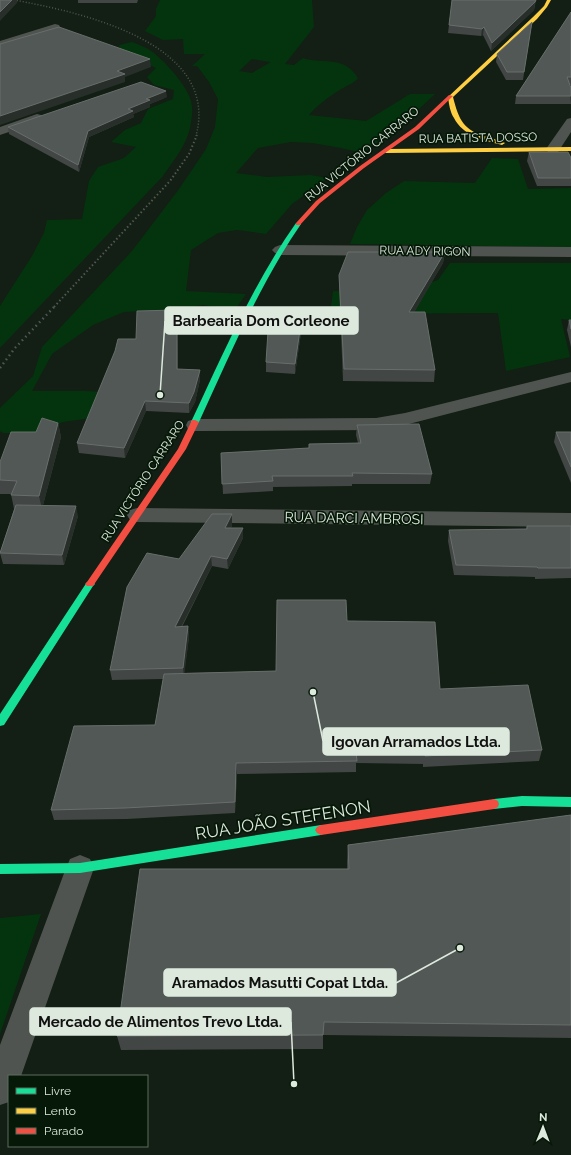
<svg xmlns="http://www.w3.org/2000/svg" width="571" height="1155" font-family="Raleway,sans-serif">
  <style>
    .green { fill: #04340d; fill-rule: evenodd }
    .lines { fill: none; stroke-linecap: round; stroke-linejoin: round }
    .street { fill: #505450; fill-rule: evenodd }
    .fast { fill: #16e098; fill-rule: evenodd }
    .slow { fill: #ffcf43; fill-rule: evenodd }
    .jam { fill: #f24e42; fill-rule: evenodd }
    .rail-far2 { stroke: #515751; stroke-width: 1.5; stroke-dasharray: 1 2; stroke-linecap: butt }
    .rail-far1 { stroke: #515751; stroke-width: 2; stroke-dasharray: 1.5 2.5; stroke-linecap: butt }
    .rail { stroke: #515751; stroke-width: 2.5; stroke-dasharray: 1.5 3.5; stroke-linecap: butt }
    .wall { fill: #424645 }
    .shaded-wall { fill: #282f2b }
    .building { fill: #525856; stroke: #686e6b }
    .labels { text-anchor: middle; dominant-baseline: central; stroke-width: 3.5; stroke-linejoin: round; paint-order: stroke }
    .far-street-label { font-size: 12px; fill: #dde9dd; stroke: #061808 }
    .street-label { font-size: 14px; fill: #dde9dd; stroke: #061808 }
    .near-street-label { font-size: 17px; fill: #dde9dd; stroke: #061808 }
    .leader { fill: none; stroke: #dde9dd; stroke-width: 1.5 }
    .callout-dot { fill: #dde9dd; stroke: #061808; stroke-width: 1.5 }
    .callout { fill: #dde9dd; stroke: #dde9dd; stroke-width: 1.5 }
    .callout-label { font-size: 15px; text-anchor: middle; font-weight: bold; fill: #111 }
  </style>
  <rect width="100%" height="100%" fill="#131e14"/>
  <!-- green -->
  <g class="green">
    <path d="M160,0H312L314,27L285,64L294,65L303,58C326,65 344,55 358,78C354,83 350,84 345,87C335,92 316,106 309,115L366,121L410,94H435L403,124L362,153L341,148L312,143L291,142L258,148L236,173L267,177L310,175L328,178L292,204L266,234L237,230L218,233L191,250L186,291L246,294L235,310L203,305L178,309L124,312L93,325L52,354L32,391H86L119,393L99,417L63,422L34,433H3L0,431V408L33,376L42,347L132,251L179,189L206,149L215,127L218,99L209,82L197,66H192L205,54H184L183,39L163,40L145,31L156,16V9ZM252,59L270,62H271L252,73L239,71Z"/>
    <path d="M132,42C139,45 146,47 151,51C165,61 192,90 192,107C193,113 191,122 190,128C186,146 173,161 163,176L0,348V306L32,256L44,233L47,220L82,219L89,181L98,167L124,158L136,147L111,142L125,130L141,123L148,109L173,99L174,90L154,85L147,77L156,68L121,51L119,45Z"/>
    <path d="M492,158L518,159L528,189L571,188V247L350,244L357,227L367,210L386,193L404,181L475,183Z"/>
    <path d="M450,263H571V320L561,319L570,357L506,371L498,313L330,314L333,291L399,293L438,280Z"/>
    <path d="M41,914L0,1034V918Z"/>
  </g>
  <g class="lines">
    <!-- street -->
    <g class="street">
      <path d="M55,24L59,25L60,27L59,29L0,48V41Z"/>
      <path d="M37,114L41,115L43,118L41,121L0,135V127Z"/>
      <path d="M571,118V132L560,149L558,152H548L546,149L567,119Z"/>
      <path d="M280,245L571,247V257L280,255L275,253L272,250L275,247Z"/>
      <path d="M571,372V382L405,425L376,430L195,431L188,429L186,425L188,421L195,419L376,418L405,413Z"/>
      <path d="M137,508L571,513V527L137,522L130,520L127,515L130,510Z"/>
      <path d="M80,855L90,859L94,868L21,1076H9V1102L0,1105V1045L66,868L70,859Z"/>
    </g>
    <!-- fast -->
    <g class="fast">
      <path d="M296,223L301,224C259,285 230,355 199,422L195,424H192L191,422C223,354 253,284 296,223Z"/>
      <path d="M90,581L93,582L95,584L93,586L4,725L0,726V714L87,582Z"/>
      <path d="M522,796L571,797V807L522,806L494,809L490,807L489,804L490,801L494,799Z"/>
      <path d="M321,825L325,827L327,830L325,833L321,835L80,873L0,874V864L80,863Z"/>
    </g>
    <!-- slow -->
    <g class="slow">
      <path d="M547,0H551L547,7L537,19L453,97C459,120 463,130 487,137C493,139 500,140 505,143L502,145C484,140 463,136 454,118C450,112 449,104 448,97L533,17L544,6Z"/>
      <path d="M571,147V151L386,153L383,151L386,149Z"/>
    </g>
    <!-- jam -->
    <g class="jam">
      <path d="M449,95L453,96L419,129L364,168L320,203L300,225H296V223L316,201L360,166L415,127Z"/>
      <path d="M192,420H195L199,422L186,449L93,586H87L85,584L87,582L178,449Z"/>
      <path d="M494,799L498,801L499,804L498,807L494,809L321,835L317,833L315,830L317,827L321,825Z"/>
    </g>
    <!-- rail-far2 -->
    <path class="rail-far2" d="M14,0C79,12 221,42 196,136"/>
    <!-- rail-far1 -->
    <path class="rail-far1" d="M54,307L170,181L189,154L197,135"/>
    <!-- rail -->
    <path class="rail" d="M0,368L15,348L55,306"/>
  </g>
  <!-- wall -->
  <g class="wall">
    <path d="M78,0H138L137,3H78Z"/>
    <path d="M452,0H536L534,10L491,51L483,35L481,36L448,33Z"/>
    <path d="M571,12V85H570L571,104H515L516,96Z"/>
    <path d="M532,22L523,80H506L496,62L497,54Z"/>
    <path d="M167,97L150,104V107L133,114L134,117L89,137L79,172L9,134L8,127Z"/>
    <path d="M529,152L571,158V186H537L527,161Z"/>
    <path d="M445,252L443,263L414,312L435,370L434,382L343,381L339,286V275Z"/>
    <path d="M177,320L178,369L200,370V380L195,402L189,413L146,411L125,458L79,453L77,443L136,339Z"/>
    <path d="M569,320H571V347L567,330Z"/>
    <path d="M302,326L295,374L266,372V362Z"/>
    <path d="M58,423L61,437L43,505L78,516L64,565L3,564L0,553L14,509L11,494H0V462L36,432Z"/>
    <path d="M357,425L432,474L430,484H352V486L273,487V491L223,494L221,453L309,448V444L358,443L356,435Z"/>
    <path d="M556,432H571V483L554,442Z"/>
    <path d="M232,514V525L231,528L243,538L228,569L212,566L182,627L188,626L189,637L184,673L276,671L347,621L440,689L542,750L539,761L423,767V764L356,763V772L237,774L235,813L127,819L54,820L51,810L155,725L163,679L112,680L110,670L179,559Z"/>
    <path d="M527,526H571V578L535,579V577L454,575L448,541L449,530L526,529Z"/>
    <path d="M571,815V1038L323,1035V1049L121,1050L117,1036L347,869V861L348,845Z"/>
  </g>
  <!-- shaded-wall -->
  <g class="shaded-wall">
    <path d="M12,0H17V3L0,21V12Z"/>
    <path d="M535,2L534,10L491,51L492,43Z"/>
    <path d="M484,27L483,35L481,36L482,29Z"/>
    <path d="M150,59L151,67L125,77V82L0,125V116L117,71Z"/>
    <path d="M166,91L167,97L150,104V107L133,114L134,117L89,137L79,172L78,165L88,131L146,99Z"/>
    <path d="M445,252L443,263L408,323L409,312Z"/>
    <path d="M177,310V320L178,379L177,369Z"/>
    <path d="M302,316V326L295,374V364Z"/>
    <path d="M200,370V380L195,402L189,413V403Z"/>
    <path d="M145,401L146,411L125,458L124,448Z"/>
    <path d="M58,423L61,437L42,509L39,496Z"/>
    <path d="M76,506L78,516L64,565L62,555Z"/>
    <path d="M232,514V525L226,538L225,528Z"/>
    <path d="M243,528V538L228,569L227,559Z"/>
    <path d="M211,556L212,566L176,637L175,627Z"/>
    <path d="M188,626L189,637L184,678L183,668Z"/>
    <path d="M236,763L237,774L235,813V802Z"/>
  </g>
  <!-- building -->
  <g class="building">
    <path d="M0,0H12L0,12Z"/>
    <path d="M452,0H536L535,2L492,43L484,27L482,29L449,25Z"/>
    <path d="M571,12V77H567L571,88V96H516Z"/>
    <path d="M532,22L524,72H507L497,54Z"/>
    <path d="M59,27L150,59L117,71L125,74L0,116V44Z"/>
    <path d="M141,82L166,91L146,99L150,100L128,109L133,111L88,131L78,165L8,127Z"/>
    <path d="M529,152H568L571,158V178H538Z"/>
    <path d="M348,252H445L409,312H425L435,370L344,369L339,275Z"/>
    <path d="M177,310V369L200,370L194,392L189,403L145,401L124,448L77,443L115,351L118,339H136L137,311Z"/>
    <path d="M269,316H302L295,364L266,362Z"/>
    <path d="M569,320H571V329Z"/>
    <path d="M42,418L58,423L39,496L11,495L17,481L0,480V462L11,432H36Z"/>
    <path d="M419,424L432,474L352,473L353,476H272L273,481L222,484L221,453L309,448V444L361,443L357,425Z"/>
    <path d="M556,432H571V467Z"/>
    <path d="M16,505L76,506L62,555L0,553Z"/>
    <path d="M212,514H232L225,528H243L227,559L211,556L175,627L188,626L183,668L110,670L127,587L147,553L179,559Z"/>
    <path d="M527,526H571V568H538L537,567L456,565L449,530L527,529Z"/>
    <path d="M277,600H346L347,621L435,622L440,689L528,685L542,750L425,756V753L356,752L357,761L236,763L235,802L125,808L51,810L74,726L155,725L164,674L276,671Z"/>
    <path d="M571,815V1025L324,1022L323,1035L117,1036L140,869H349L348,845Z"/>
  </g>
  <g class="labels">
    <!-- far-street labels -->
    <g class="far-street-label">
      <text transform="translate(478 138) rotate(-1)">RUA BATISTA DOSSO</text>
      <text transform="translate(362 154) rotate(-39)">RUA VICTÓRIO CARRARO</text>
      <text transform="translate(425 251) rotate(1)">RUA ADY RIGON</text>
      <text transform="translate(143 481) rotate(-57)">RUA VICTÓRIO CARRARO</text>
    </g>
    <!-- street labels -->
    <g class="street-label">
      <text transform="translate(354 518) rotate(1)">RUA DARCI AMBROSI</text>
    </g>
    <!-- near-street labels -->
    <g class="near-street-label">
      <text transform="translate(283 820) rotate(-9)">RUA JOÃO STEFENON</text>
    </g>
  </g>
  <!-- callouts -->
  <path class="leader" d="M160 395L165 321M313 692L323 741M460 948L396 983M294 1084L291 1022"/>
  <g class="callout-dot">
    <circle cx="160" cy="395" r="4"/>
    <circle cx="313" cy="692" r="4"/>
    <circle cx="460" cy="948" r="4"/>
    <circle cx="294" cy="1084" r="4"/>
  </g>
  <g class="callout">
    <rect x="165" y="307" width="193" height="27" rx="4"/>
    <rect x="323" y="728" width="186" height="27" rx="4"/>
    <rect x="164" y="969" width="232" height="27" rx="4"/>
    <rect x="30" y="1008" width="261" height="27" rx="4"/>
  </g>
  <g class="callout-label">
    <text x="261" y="326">Barbearia Dom Corleone</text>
    <text x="416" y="747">Igovan Arramados Ltda.</text>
    <text x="280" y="988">Aramados Masutti Copat Ltda.</text>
    <text x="160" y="1027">Mercado de Alimentos Trevo Ltda.</text>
  </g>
  <!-- legend -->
  <rect x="8" y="1075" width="140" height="72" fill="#061808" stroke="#5c6c5d"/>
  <rect x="16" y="1088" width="20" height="6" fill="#16e098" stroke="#5c6c5d"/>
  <text x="44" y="1095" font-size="12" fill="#dde9dd">Livre</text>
  <rect x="16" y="1108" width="20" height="6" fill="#ffcf43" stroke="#5c6c5d"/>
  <text x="44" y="1115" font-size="12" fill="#dde9dd">Lento</text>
  <rect x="16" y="1128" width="20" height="6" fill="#f24e42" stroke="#5c6c5d"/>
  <text x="44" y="1135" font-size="12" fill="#dde9dd">Parado</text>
  <!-- north arrow -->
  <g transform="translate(543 1127) rotate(1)" stroke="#061808" stroke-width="3" paint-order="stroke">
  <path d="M0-3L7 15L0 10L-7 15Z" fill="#dde9dd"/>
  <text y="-6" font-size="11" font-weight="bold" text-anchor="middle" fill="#dde9dd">N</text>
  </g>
</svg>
